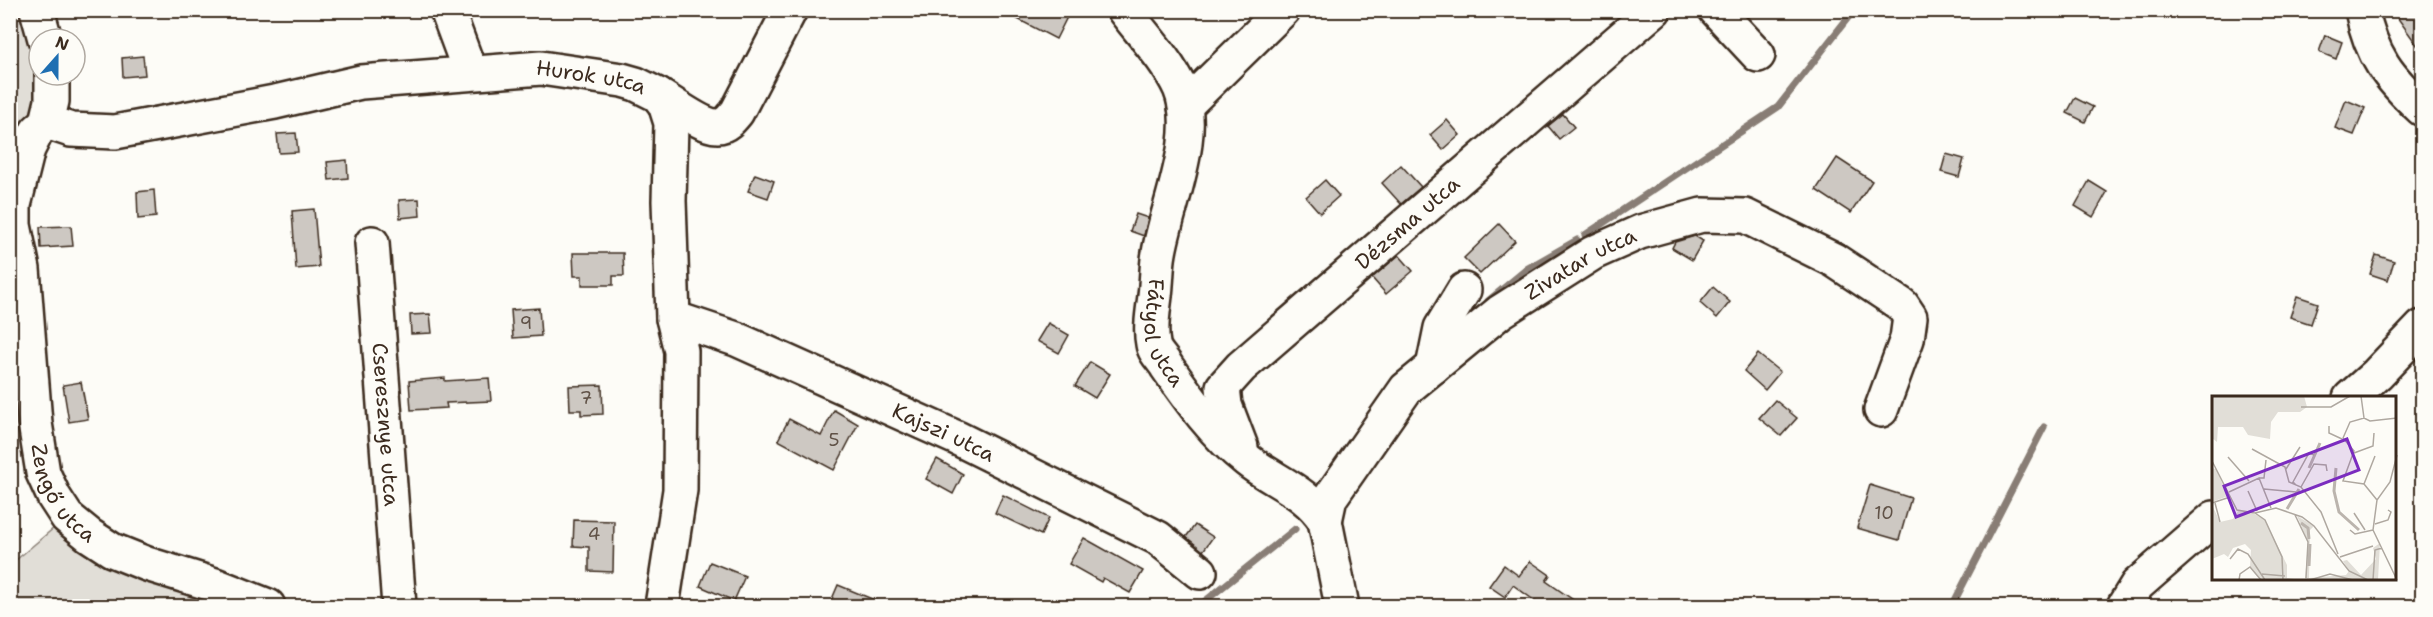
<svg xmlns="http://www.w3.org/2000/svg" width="2433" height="617" font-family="'Shantell Sans',sans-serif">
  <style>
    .green { fill: #e1ded7; stroke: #8e847a; stroke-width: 1.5 }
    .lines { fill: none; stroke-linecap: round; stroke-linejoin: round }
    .stream { stroke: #887d74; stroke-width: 7 }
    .building { fill: #cdc8c2; stroke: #3b2a1e; stroke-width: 1.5 }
    .minor-casing { stroke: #3b2a1e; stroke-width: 38 }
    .minor { stroke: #fdfcf7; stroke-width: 33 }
    .labels { text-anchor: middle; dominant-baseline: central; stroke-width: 5; stroke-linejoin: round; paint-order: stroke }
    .number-label { font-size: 18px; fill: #605247 }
    .street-label { font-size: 21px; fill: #3b2a1e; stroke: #fdfcf7 }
    .inset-river { fill: none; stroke: #bbb4ad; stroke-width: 3 }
    .inset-road { fill: none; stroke: #afa8a0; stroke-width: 1.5 }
    .view { fill: #7b2cbf; fill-opacity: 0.15; stroke: #7b2cbf; stroke-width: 3 }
    .inset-edge { fill: none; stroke: #3b2a1e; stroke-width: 3 }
  </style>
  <rect width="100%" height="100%" fill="#fdfcf7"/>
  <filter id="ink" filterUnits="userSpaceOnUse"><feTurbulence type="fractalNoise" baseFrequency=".0167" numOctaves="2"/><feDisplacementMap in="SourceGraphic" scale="12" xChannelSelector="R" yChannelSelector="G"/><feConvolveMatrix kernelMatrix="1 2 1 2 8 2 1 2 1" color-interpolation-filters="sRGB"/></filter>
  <g filter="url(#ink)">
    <!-- green -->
    <g class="green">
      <path d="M11,11H27L31,38L39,59L43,112L11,171Z"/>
      <path d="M67,517L268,606H11L10,565Z"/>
    </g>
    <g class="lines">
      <!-- stream -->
      <g class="stream">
        <path d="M1585,235L1778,107L1854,10"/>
        <path d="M1488,301L1528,268L1577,240"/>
        <path d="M1199,606L1295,529"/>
        <path d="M1952,606L2044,427"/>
      </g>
    </g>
    <!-- building -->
    <g class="building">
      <path d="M1000,10H1055L1067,17L1056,39Z"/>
      <path d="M2392,10H2422V52Z"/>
      <path d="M2325,35L2342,42L2336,59L2319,52Z"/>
      <path d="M143,56L145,75L123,77L122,58Z"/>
      <path d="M2075,98L2093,107L2085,122L2067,113Z"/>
      <path d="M2346,100L2365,108L2354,135L2335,128Z"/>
      <path d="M1563,114L1574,127L1559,139L1548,126Z"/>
      <path d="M1447,120L1460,135L1443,150L1430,135Z"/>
      <path d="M296,133L298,152L279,153L277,134Z"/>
      <path d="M1946,154L1964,159L1959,177L1941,172Z"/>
      <path d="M1837,158L1872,181L1851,213L1816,190Z"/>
      <path d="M347,160L348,178L329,180L327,162Z"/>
      <path d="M1401,165L1421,187L1401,204L1382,183Z"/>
      <path d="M755,174L774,181L768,198L748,191Z"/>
      <path d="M1325,180L1339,196L1320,213L1306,197Z"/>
      <path d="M2089,181L2107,192L2093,217L2075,206Z"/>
      <path d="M154,190L156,217L138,219L137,192Z"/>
      <path d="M419,199L420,216L400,218L399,200Z"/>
      <path d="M314,209L319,267L296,269L292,211Z"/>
      <path d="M1136,214L1148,218L1144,236L1130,231Z"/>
      <path d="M1499,224L1515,241L1480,274L1464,258Z"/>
      <path d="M71,226L73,246L41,248L40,227Z"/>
      <path d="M1695,236L1703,241L1692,260L1672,248L1675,242Z"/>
      <path d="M573,253H623L624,276H613V285H582V276H574Z"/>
      <path d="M1399,255L1413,271L1386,294L1372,278Z"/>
      <path d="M2376,255L2394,261L2388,280L2370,274Z"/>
      <path d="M1713,287L1730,302L1717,318L1700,303Z"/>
      <path d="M2297,296L2318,303L2311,324L2290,317Z"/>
      <path d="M539,308L541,336L513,338L511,310Z"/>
      <path d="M430,314L432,333L411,334L410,315Z"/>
      <path d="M1048,323L1069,335L1059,353L1037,341Z"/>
      <path d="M1758,354L1780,372L1765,390L1744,371Z"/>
      <path d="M1090,362L1110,374L1095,398L1075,386Z"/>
      <path d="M445,378V381L489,378L491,401L446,403L447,408L411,410L409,381Z"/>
      <path d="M81,382L88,419L69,422L63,385Z"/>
      <path d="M602,385L603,414L581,415V410H570L569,386Z"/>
      <path d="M1775,400L1797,418L1781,436L1759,418Z"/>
      <path d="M834,410L858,424L834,470L778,440L789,419L821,436Z"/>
      <path d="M937,459L963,474L953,494L926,479Z"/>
      <path d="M1870,485L1911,498L1899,540L1857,528Z"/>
      <path d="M1003,495L1049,518L1041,535L995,513Z"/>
      <path d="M574,520L614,521L613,572L589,571V547L573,546Z"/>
      <path d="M1195,525L1213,537L1203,551L1186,537Z"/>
      <path d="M1084,538L1143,571L1130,593L1103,578L1101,582L1069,564Z"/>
      <path d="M1530,561L1550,575L1546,581L1582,606H1542L1513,585L1505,597L1489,586L1504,565L1519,576Z"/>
      <path d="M710,562L745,576L734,601L700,586Z"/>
      <path d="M838,585L889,606H829Z"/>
    </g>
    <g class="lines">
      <!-- minor casing -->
      <g class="minor-casing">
        <g id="minor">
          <path d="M37,10L45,39"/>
          <path d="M447,10L470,72"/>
          <path id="s1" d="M1124,10C1143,35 1167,60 1180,88C1200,136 1167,205 1159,253C1157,263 1157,274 1156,285C1155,304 1149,325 1153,344C1154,352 1163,360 1167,367C1190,400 1215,435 1247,460C1273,481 1307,491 1325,521L1342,606"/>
          <path d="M1716,10L1758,55"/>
          <path d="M2362,10C2371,56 2389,78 2422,109"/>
          <path id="s2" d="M52,75V101L47,122L37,131L28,149L14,205V225L23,269L35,423L43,473L54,497L67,517L89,535L112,550L147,564L215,585L268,606"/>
          <path d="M658,95C672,103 703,127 718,126C726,126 732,118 737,112L790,10"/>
          <path d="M1185,106L1283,10"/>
          <path id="s3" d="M47,122L71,130L115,132L275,102L361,82L541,68L622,80L636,84L658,95L665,104L671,123L669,201L673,318L681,351L680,490L662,606"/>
          <path id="s4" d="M372,243L399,606"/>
          <path id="s5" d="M673,318L736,339L957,438L1158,538L1200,572"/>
          <path d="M1433,367L1441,328L1464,290"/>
          <path d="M2350,398L2377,374L2422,327"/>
          <path id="s6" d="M1241,447L1225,405L1223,387L1241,367L1654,10"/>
          <path id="s7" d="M1325,521L1330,498L1406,389L1500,312L1593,253L1640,232L1702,215L1745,216L1834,260L1902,305L1910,317L1907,339L1881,410"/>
          <path d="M2124,606L2137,585L2214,518"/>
        </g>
      </g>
      <!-- minor -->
      <use href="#minor" class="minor"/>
    </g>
  </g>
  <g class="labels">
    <!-- number labels -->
    <g class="number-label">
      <text x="526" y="323">9</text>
      <text x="586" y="398">7</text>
      <text x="834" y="440">5</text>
      <text x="1884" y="513">10</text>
      <text x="594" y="534">4</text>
    </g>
    <!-- street labels -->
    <g class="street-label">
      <text stroke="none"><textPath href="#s3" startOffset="552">Hurok utca</textPath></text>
      <text stroke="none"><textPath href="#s6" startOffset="310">Dézsma utca</textPath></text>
      <text stroke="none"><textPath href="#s7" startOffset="372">Zivatar utca</textPath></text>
      <text stroke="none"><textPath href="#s1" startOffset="348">Fátyol utca</textPath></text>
      <text stroke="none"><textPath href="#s4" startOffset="182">Cseresznye utca</textPath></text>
      <text stroke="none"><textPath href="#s5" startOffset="294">Kajszi utca</textPath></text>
      <text stroke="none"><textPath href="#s2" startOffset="436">Zengő utca</textPath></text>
    </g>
  </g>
  <!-- overview -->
  <g transform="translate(2212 396)">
    <rect width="184" height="184" fill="#fdfcf7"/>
    <path d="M0,0H92L95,11L88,16H66L59,26L58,43L36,39L31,31H6L5,46L0,42ZM0,72L4,73L16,100L0,106ZM0,109L8,126L21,123L26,115L39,116L53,124L75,169V182L89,184H49L38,171L39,154L33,148L21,152L16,161L12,158L0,163ZM85,120L102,130L98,134L97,182L134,179L137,175L131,165L135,164L149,179L164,163L161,152L168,147L166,184H93L96,145Z" fill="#e1ded7"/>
    <path class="inset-river" d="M97,72L108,47M124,72L122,95L127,116L147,134M75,113L87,93M89,127L96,132L97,143M97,170L98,148"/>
    <path class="inset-road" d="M149,0L152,22M89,11H119L138,0M117,30V37L130,43M40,53L73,71L77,86L89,91L109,116L126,158M142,57L161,50L162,37M16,61L37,85M0,65L25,114L43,117L64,112L90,121L102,130L137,175L156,184M74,73L88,51M47,82H52L54,64M152,88L163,60M84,89L81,86L97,57L102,59M89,91L102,68L114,69L115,75M52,93L84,96M36,95L45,115M17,96L47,82L59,112M165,104L152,88L131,85L142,55L131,42L138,26L152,22L158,25L185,22M0,107L18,101M3,107L8,126M43,117L53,124L70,161L71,184M142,117L153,134M83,119L96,146L94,182M163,128L176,124L179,116L176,114M138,134L143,138L161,134M161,134L165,104L178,86L185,59M161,134L185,184M128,161L161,150M18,163L26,153L36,158L53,184M50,178L73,180M27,184L28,178L38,171L49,184M98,184L118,178L141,184M161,184L163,154L170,152"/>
    <path class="view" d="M135,43L147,74L24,121L12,90Z"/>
    <rect width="184" height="184" class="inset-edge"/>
  </g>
  <!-- margin -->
  <rect width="2433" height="617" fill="none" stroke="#fdfcf7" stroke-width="36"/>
  <rect x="18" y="18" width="2397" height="581" fill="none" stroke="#3b2a1e" stroke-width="2" filter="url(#ink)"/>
  <!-- north arrow -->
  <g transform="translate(57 57) rotate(21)"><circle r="28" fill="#fdfcf7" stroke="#afa8a0" stroke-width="1.5"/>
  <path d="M0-4.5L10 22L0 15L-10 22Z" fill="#1f6fb2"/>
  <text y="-9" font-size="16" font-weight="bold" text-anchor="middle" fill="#3b2a1e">N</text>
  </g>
</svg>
